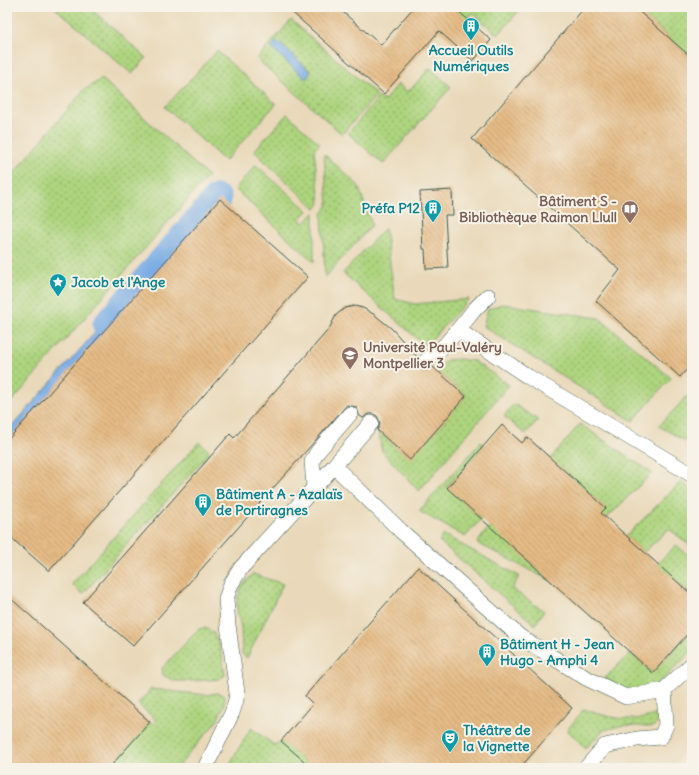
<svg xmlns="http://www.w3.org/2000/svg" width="699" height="775" font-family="Delius,sans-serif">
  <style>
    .built { fill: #e9d9ba }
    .grass { fill: url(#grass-dots); stroke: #668859 }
    .water { fill: #77abe4; stroke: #4b748c }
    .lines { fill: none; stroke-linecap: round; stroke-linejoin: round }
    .canal { stroke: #77abe4; stroke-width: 29 }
    .building { fill: url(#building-back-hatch) }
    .lane-casing { stroke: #3f564b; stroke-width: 16 }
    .lane { stroke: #fff; stroke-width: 15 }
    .labels { text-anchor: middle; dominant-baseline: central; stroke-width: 4; stroke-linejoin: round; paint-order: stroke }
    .culture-label { font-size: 14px; font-weight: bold; fill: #0d838f; stroke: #f7f3e8; text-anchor: start }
    .education-label { font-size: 14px; font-weight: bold; fill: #785e54; stroke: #f7f3e8; text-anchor: end }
  </style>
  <defs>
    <pattern id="grass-dots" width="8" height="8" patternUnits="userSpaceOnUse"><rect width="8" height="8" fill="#add47e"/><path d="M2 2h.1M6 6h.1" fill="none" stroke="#8cad68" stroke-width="1.8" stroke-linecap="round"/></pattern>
    <pattern id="building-back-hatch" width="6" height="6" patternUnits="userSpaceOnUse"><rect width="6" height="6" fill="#e5bb85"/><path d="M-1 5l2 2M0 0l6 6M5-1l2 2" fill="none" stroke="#b9996e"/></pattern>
  </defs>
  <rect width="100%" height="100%" fill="#f7f3e8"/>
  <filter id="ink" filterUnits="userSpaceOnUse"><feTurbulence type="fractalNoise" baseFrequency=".025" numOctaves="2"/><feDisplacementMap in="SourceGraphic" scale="8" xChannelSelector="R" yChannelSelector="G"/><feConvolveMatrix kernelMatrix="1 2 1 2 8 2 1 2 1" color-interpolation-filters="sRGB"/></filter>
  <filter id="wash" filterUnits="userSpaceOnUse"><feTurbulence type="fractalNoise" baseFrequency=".012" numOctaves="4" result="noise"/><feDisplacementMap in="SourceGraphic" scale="16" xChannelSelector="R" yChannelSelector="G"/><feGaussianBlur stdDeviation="0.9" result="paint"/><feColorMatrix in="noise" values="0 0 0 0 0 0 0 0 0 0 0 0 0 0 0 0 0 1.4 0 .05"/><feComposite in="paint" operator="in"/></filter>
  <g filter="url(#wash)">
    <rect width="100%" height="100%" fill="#f3e4cd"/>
    <!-- built -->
    <path class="built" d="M7,7H692V733L675,768H7Z"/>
    <!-- grass -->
    <g class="grass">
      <path d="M54,7H89L146,58L132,74Z"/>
      <path d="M460,7H522L498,35L473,13L458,28L449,20Z"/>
      <path d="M634,7H692V58Z"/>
      <path d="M291,20L377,95L342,134L257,59Z"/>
      <path d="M217,51L276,104L225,161L165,107Z"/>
      <path d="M430,68L451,87L383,164L348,133L379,97L384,101L398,84L408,92Z"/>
      <path d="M102,79L208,176L7,407V181L84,90Z"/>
      <path d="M287,114L320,144L314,150L320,203L316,209L254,151Z"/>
      <path d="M324,154L358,185L372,225L325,277L322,214L328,205Z"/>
      <path d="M256,165L308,211L300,219L304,224L314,213V262L235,189Z"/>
      <path d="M385,228L395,299L415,304L469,299L428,343L423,344L343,273Z"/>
      <path d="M502,304L599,318L671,378L633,421L483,326L488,309Z"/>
      <path d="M459,359L474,361L509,385L419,491L382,451L378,432L410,459L466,396L436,370L447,360Z"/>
      <path d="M692,391V431L685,441L659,426Z"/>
      <path d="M514,404L538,420L525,434L504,416Z"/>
      <path d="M580,424L652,473L606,519L601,514L606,508L559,466L546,464Z"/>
      <path d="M199,442L210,452L83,594L72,584Z"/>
      <path d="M481,442L484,445L447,487L481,519L465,537L419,511Z"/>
      <path d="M681,482L692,490V547L669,529L644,552L626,536Z"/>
      <path d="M490,526L551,581L477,543Z"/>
      <path d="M444,535L519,576L512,589L544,611L535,625L439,541Z"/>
      <path d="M676,545L692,558V595L657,564Z"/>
      <path d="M253,574L283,584L247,658L242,654V650L241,628L237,610V600L241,587Z"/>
      <path d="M205,628C220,630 223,662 225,675L219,679L211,680L186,681H174L163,675L162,668L199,629Z"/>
      <path d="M692,629V651L659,684L627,693L605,678L630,653L653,673Z"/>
      <path d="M151,689L206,695L217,693L225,696L224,706L217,721L177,768H113L111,766L150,722L153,724L156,720L138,704Z"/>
      <path d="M584,709C606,717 636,725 658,713L660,720L653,727L624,725L604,730L586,748L567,730Z"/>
      <path d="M251,728L274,745L281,741L312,768H238L230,763Z"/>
    </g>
    <!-- water -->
    <g class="water">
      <path d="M277,41L311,72L306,79L271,48Z"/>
      <path d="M215,198L219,201L159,269L155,265Z"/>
      <path d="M131,292L136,296L7,441V432Z"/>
    </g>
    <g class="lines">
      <!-- canal -->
      <path class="canal" d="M107,325L217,199"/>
    </g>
    <g id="blocks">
      <!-- building -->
      <g class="building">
        <path d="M286,7H337L381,45L413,8L412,7H460L457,10L491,40L473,61L439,31L384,94Z"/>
        <path d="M585,7H634L692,58V364L680,377L596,301L620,270L472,139Z"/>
        <path d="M452,190L453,215H445L448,268L426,269L425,249H423L420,192Z"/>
        <path d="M220,199L308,277L49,571L7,534V441Z"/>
        <path d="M354,306L363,308L375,315L392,329L418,358L417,363L419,367L423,370H427L433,367L466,396L410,460L377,430L380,424L379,420L377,416L373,414H368L363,418L359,415L358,411L356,407L347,405L133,646L83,602L230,434L234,438L329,329L336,315L345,308Z"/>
        <path d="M502,425L522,443L527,437L606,508L601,513L692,595V629L653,673L447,488Z"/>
        <path d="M418,567L572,708L520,768H312L281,741L313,704L305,696Z"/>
        <path d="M7,595L150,722L109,768H7Z"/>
      </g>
    </g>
  </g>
  <g filter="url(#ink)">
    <use href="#blocks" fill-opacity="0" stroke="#3f564b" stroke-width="1"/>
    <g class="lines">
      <!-- lane casing -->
      <g class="lane-casing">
        <g id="lane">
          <path d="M488,296L474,310L458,330L527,376L692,475"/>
          <path d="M426,361L445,345L458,330"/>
          <path d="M334,466L401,531L519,636L586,678L626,697L664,690L692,664"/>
          <path d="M314,487L312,461L318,451L350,414"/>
          <path d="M205,768L232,713L236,700L237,693L228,625L226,599L231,584L241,568L334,466L371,423"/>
          <path d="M586,768L605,746L637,739L661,737L666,725L664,690"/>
        </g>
      </g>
      <!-- lane -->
      <use href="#lane" class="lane"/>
    </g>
  </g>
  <!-- icons -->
  <defs>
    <g id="building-pin" transform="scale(0.9)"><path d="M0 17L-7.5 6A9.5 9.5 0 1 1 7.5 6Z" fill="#0f9aa8" stroke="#f7f3e8"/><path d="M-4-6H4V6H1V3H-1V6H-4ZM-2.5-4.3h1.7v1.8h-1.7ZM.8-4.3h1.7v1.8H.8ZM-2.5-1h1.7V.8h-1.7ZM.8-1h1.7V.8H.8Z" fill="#fff"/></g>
    <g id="library-pin" transform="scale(0.9)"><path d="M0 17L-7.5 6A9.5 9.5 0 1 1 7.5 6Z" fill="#8d6e63" stroke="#f7f3e8"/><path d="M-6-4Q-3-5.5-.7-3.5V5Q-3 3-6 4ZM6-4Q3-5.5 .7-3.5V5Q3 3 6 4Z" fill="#fff"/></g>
    <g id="sight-pin" transform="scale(0.9)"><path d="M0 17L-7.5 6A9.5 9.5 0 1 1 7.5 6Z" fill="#0f9aa8" stroke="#f7f3e8"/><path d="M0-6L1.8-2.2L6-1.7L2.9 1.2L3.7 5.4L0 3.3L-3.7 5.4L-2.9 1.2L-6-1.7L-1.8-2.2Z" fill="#fff"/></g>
    <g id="university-pin" transform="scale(0.9)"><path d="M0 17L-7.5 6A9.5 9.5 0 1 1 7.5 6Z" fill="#8d6e63" stroke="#f7f3e8"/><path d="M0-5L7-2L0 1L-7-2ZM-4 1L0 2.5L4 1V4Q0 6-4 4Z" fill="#fff"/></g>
    <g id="theatre-pin" transform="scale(0.9)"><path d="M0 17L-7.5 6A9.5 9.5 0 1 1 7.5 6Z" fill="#0f9aa8" stroke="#f7f3e8"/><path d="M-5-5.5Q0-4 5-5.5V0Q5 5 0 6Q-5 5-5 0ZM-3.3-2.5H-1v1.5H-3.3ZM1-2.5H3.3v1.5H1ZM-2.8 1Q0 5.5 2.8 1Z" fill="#fff"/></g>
  </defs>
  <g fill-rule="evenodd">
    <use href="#building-pin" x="471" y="26"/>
    <use href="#building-pin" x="433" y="208"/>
    <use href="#library-pin" x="630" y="209"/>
    <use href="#sight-pin" x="58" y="282"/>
    <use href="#university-pin" x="350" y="355"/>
    <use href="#building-pin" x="203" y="502"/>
    <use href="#building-pin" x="487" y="652"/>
    <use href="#theatre-pin" x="450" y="738"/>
  </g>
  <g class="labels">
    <!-- culture labels -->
    <g class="culture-label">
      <text x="471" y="50" text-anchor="middle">Accueil Outils<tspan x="471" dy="16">Numériques</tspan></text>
      <text x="420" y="208" text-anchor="end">Préfa P12</text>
      <text x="71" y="282">Jacob et l'Ange</text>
      <text x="216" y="494">Bâtiment A - Azalaïs<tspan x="216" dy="16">de Portiragnes</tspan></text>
      <text x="500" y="644">Bâtiment H - Jean<tspan x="500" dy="16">Hugo - Amphi 4</tspan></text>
      <text x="463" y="730">Théâtre de<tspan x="463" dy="16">la Vignette</tspan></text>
    </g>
    <!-- education labels -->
    <g class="education-label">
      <text x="617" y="201">Bâtiment S -<tspan x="617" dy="16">Bibliothèque Raimon Llull</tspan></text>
      <text x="363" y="347" text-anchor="start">Université Paul-Valéry<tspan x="363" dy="16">Montpellier 3</tspan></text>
    </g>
  </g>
  <!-- margin -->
  <rect width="699" height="775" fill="none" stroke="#f7f3e8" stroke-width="24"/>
</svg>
